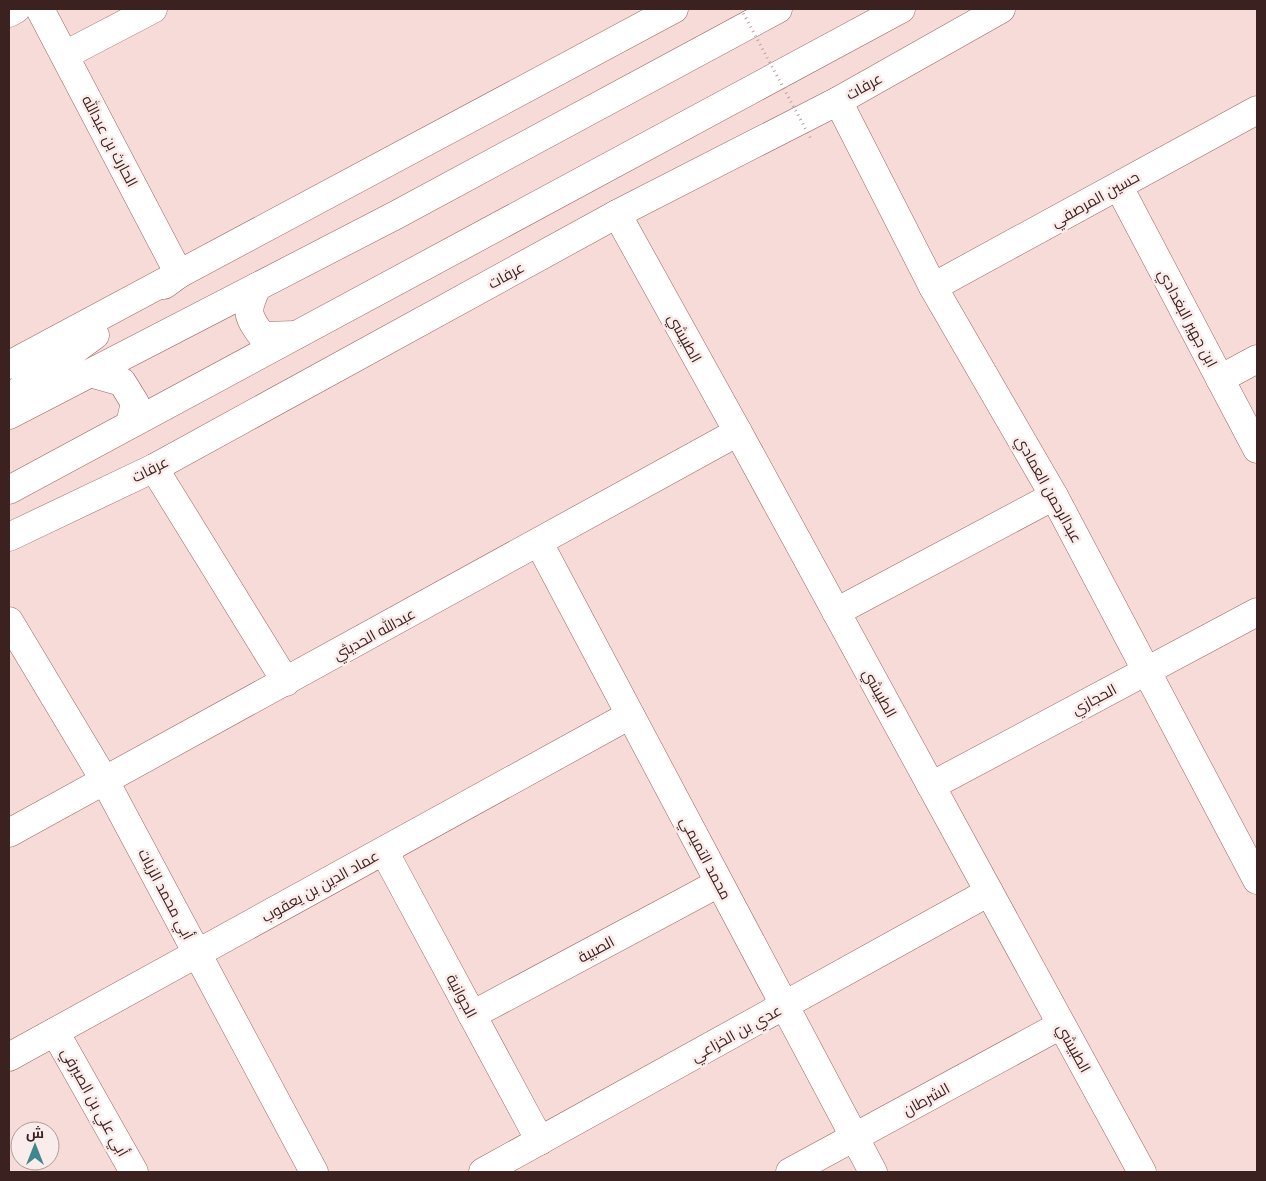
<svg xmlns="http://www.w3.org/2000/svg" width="1266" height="1181" font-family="Lora,Cairo,serif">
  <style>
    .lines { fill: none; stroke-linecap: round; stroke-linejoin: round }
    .minor-casing { stroke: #9f645f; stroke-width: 29 }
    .major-casing { stroke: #9f645f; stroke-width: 29 }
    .minor { stroke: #fff; stroke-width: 28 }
    .major { stroke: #fff; stroke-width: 28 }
    .path-bridge { stroke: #bba09d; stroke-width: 3; stroke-dasharray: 1 4; stroke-linecap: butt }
    .labels { text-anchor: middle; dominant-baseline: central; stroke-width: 5; stroke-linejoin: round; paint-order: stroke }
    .street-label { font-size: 15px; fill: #3b2220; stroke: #faeceb }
  </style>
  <rect width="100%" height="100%" fill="#f7dbd8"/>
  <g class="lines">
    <!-- minor casing -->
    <g class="minor-casing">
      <g id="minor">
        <path d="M40,9L179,274L164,285"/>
        <path d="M9,13L16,9"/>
        <path d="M65,55L153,9"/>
        <path d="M838,101L933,287L1054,496L1257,880"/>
        <path d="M1119,187L1257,449"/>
        <path d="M617,214L738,432L1142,1172"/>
        <path d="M933,287L1257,110"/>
        <path d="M9,365L674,9"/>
        <path d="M1220,379L1257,359"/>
        <path d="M9,398L95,335"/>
        <path d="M154,468L286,682"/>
        <path d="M9,537L154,468L617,214L838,101L1001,9"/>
        <path d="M539,543L873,1172"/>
        <path d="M836,612L1054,496"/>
        <path d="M9,621L105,781L314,1172"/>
        <path d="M931,786L1257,612"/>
        <path d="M9,833L738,432"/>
        <path d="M384,851L540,1141"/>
        <path d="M472,1015L719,883"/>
        <path d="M55,1032L134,1172"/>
        <path d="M9,1057L630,715"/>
        <path d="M483,1172L989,892"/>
        <path d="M790,1172L1061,1025"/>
      </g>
    </g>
    <!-- major casing -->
    <g class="major-casing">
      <g id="major">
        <path d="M257,287C246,311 246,314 262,336L296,335"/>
        <path d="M90,373L122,382L135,403L130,424"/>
        <path d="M9,415L396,215L778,9"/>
        <path d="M9,490L901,9"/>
      </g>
    </g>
    <!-- minor -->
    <use href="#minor" class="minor"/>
    <!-- major -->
    <use href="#major" class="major"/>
    <!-- path-bridge -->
    <path class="path-bridge" d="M741,9L811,139"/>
  </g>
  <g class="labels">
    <!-- street labels -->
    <g class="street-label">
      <text transform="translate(864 86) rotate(-29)">عرفات</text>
      <text transform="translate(110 141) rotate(62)">الحارث بن عبدالله</text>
      <text transform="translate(1095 199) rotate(-29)">حسين المرصفي</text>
      <text transform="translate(506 275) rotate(-29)">عرفات</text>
      <text transform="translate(1188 318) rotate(62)">ابن جهير البغدادي</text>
      <text transform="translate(685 338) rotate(61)">الطبيشي</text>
      <text transform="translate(150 469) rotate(-27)">عرفات</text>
      <text transform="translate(1049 489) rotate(61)">عبدالرحمن العمادي</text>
      <text transform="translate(374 634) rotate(-29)">عبدالله الحديثي</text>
      <text transform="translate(880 693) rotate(61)">الطبيشي</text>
      <text transform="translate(1094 699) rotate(-28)">الحجازي</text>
      <text transform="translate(706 858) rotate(62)">محمد التميمي</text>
      <text transform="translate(320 886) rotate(-29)">عماد الدين بن يعقوب</text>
      <text transform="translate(166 894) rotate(62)">أبي محمد الزيات</text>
      <text transform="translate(596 949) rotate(-28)">الصبية</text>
      <text transform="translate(462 996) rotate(62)">الجوانية</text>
      <text transform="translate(736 1033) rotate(-29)">عدي بن الخزاعي</text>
      <text transform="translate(1074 1048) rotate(61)">الطبيشي</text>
      <text transform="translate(926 1099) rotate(-29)">الشرطان</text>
      <text transform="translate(95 1102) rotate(61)">أبي علي بن الصيرفي</text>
    </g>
  </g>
  <!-- border -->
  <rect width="1266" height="1181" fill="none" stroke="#3b2220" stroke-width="20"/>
  <!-- north arrow -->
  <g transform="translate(35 1146)"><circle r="24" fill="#faeceb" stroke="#ae9b9a"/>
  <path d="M0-4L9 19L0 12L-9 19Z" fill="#3f878e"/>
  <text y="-8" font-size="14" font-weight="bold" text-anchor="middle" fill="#3b2220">ش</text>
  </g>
</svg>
